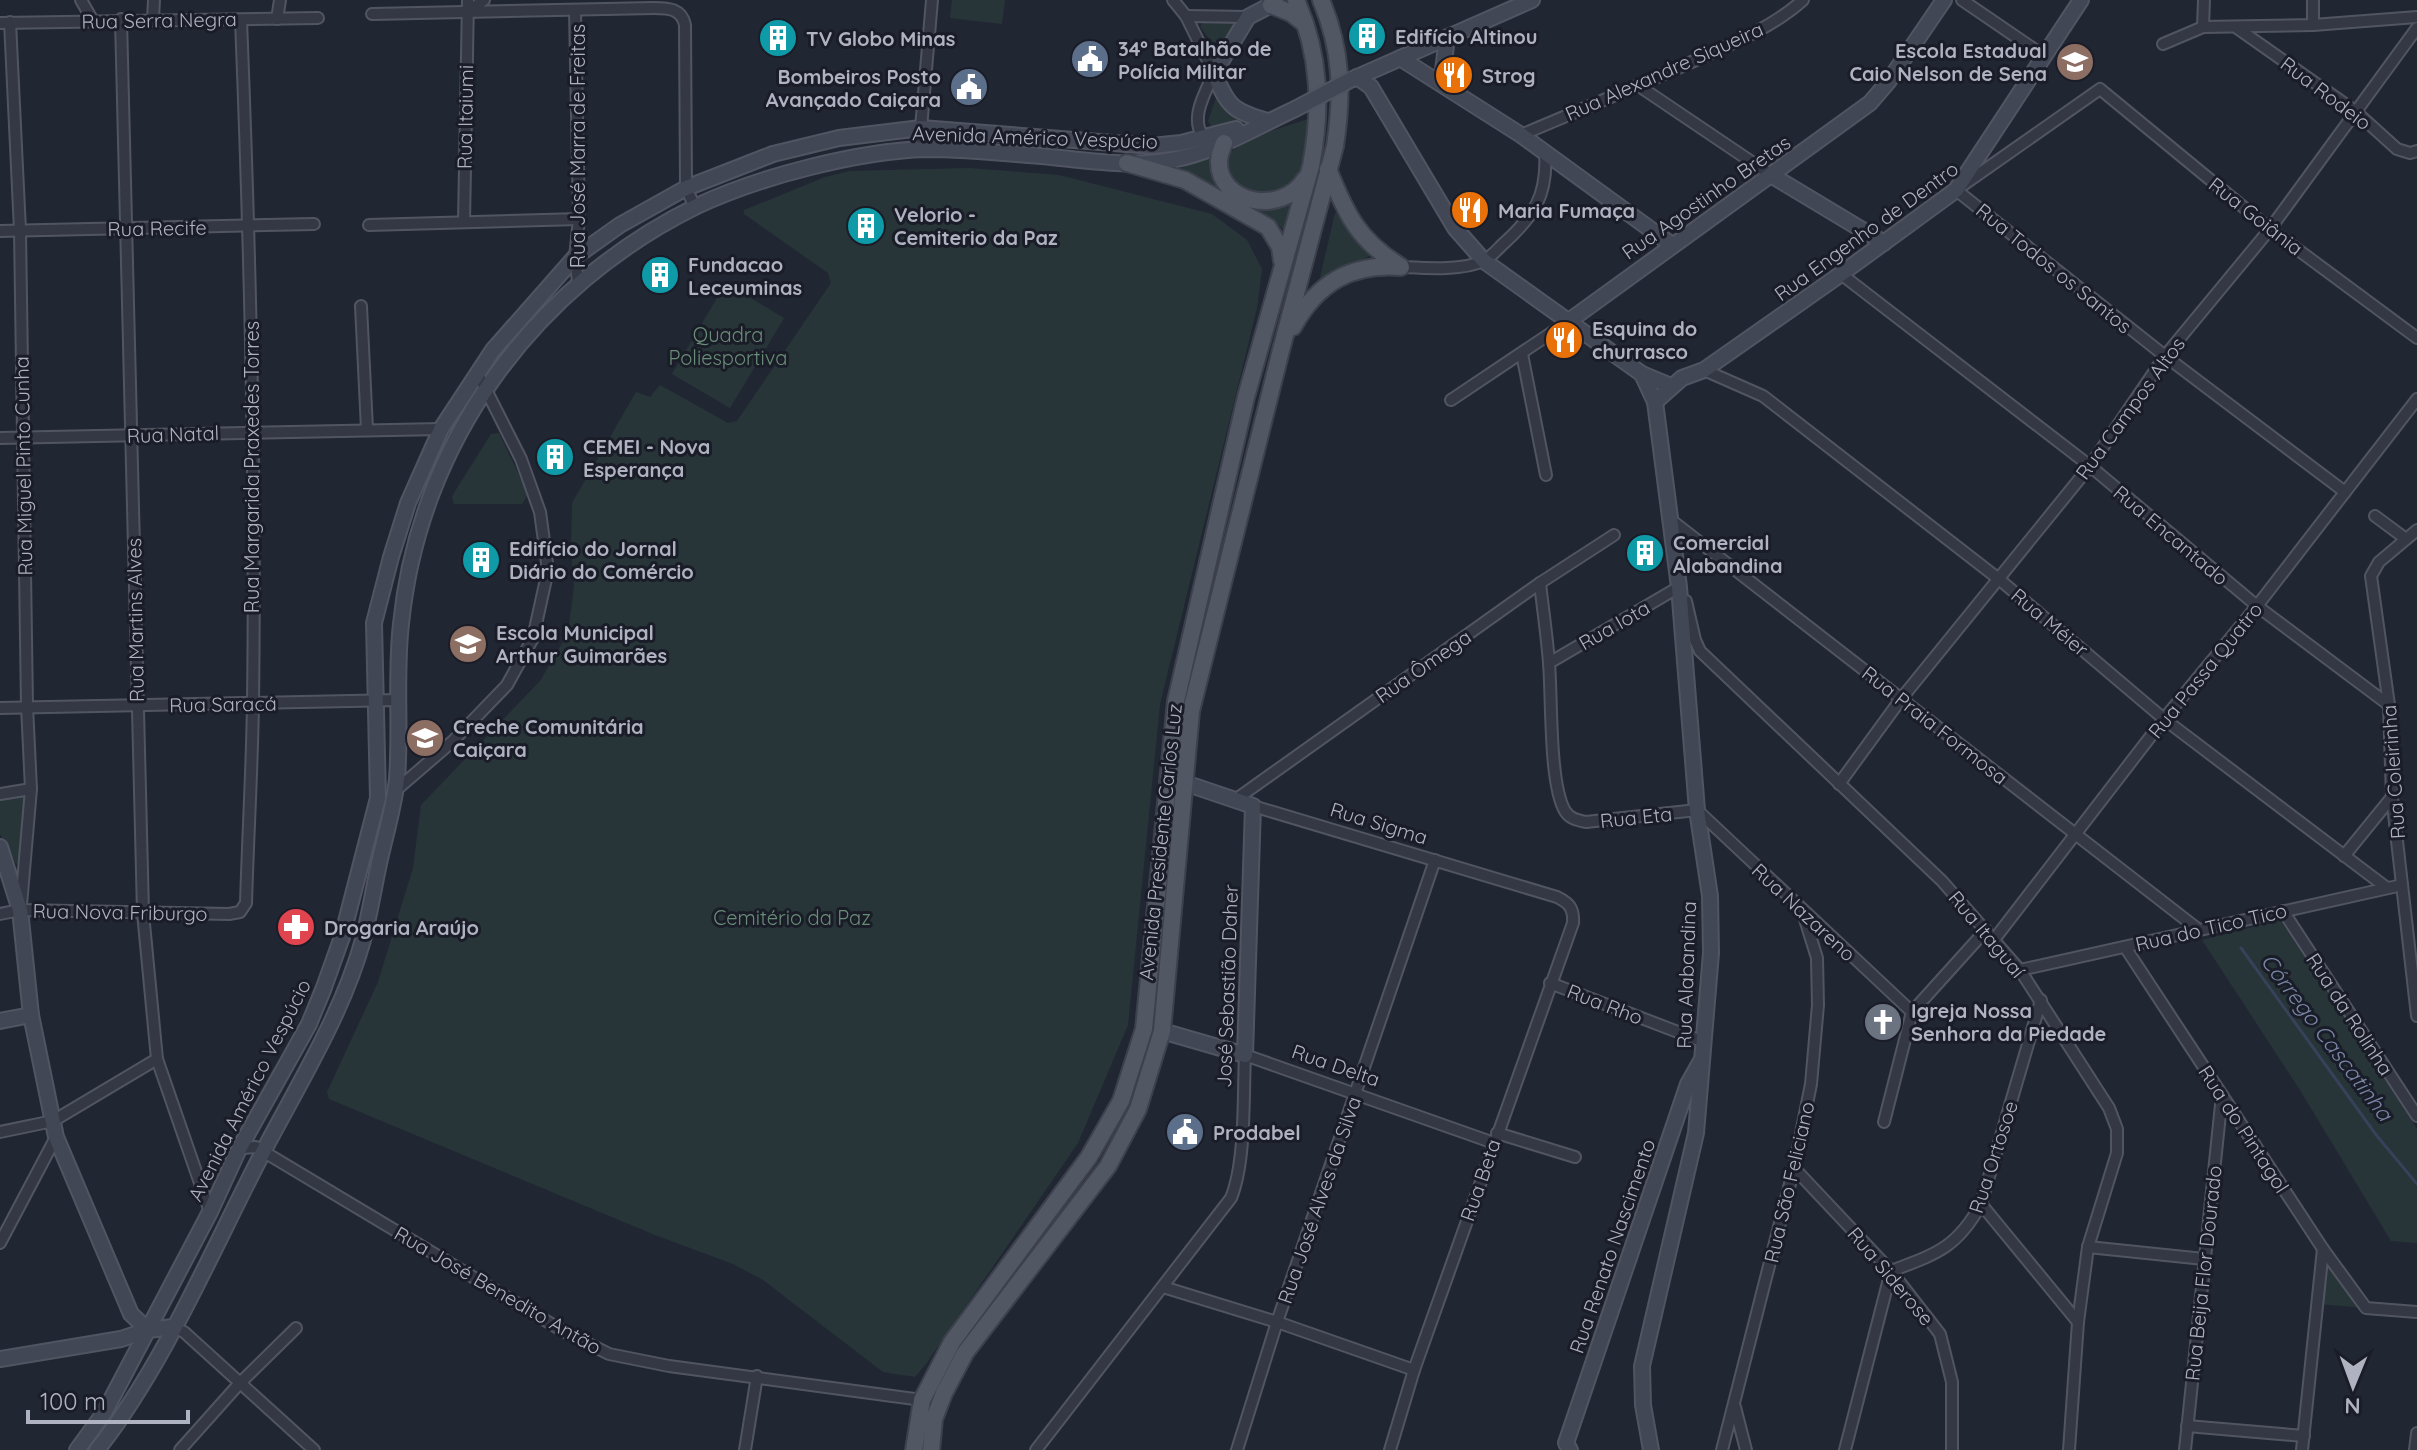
<svg xmlns="http://www.w3.org/2000/svg" width="2417" height="1450" font-family="Quicksand,sans-serif">
  <style>
    .green { fill: #273538 }
    .lines { fill: none; stroke-linecap: round; stroke-linejoin: round }
    .stream { stroke: #38415a; stroke-width: 3 }
    .street-casing { stroke: #515562; stroke-width: 14 }
    .secondary-casing { stroke: #515562; stroke-width: 18 }
    .primary-casing { stroke: #3d414d; stroke-width: 20 }
    .street { stroke: #343844; stroke-width: 10 }
    .secondary { stroke: #424756; stroke-width: 14 }
    .primary { stroke: #525764; stroke-width: 16 }
    .secondary-bridge-casing { stroke: #515562; stroke-width: 18; stroke-linecap: butt }
    .secondary-bridge { stroke: #424756; stroke-width: 14 }
    .labels { text-anchor: middle; dominant-baseline: central; stroke-width: 6; stroke-linejoin: round; paint-order: stroke }
    .street-label { font-size: 20px; fill: #aeb2c1; stroke: #1a1d28 }
    .poi-label { font-size: 20px; font-weight: bold; fill: #aeb2c1; stroke: #1a1d28; text-anchor: start }
    .park-label { font-size: 20px; fill: #698e77; stroke: #1a1d28 }
    .water-label { font-size: 22px; font-style: italic; fill: #7986a6; stroke: #1a1d28 }
  </style>
  <rect width="100%" height="100%" fill="#212633"/>
  <!-- green -->
  <g class="green">
    <path d="M952,0H1005L1002,24L950,18Z"/>
    <path d="M1203,22H1232L1233,26L1218,48H1215L1200,26Z"/>
    <path d="M1216,98H1220L1241,122L1237,125L1212,128L1208,121Z"/>
    <path d="M1308,119L1310,125C1307,143 1307,165 1297,180C1281,202 1248,199 1232,180C1228,175 1227,168 1225,162C1231,139 1287,127 1308,119Z"/>
    <path d="M1214,154L1213,167L1265,208H1275L1294,199L1286,233C1274,218 1254,212 1237,203C1216,192 1199,177 1175,170Z"/>
    <path d="M968,168L1059,175L1212,214L1247,240L1262,269L1257,308L1160,704L1128,1025L1078,1143L926,1364L915,1377L883,1372L763,1280L733,1264L655,1235L329,1099L327,1092L378,982L413,868L421,805L540,681L568,633L574,586L571,547L572,503L636,392L650,397L660,385L728,423L737,421L831,283L828,273L744,214V210L825,177L850,171Z"/>
    <path d="M1335,213L1342,214L1369,249V256L1325,280L1320,278Z"/>
    <path d="M726,283L784,318L730,408L672,374Z"/>
    <path d="M499,433L528,494L522,504H454L452,496L491,434Z"/>
    <path d="M28,793L21,863L16,864L0,834V799Z"/>
    <path d="M2280,920L2417,1129V1243L2391,1241L2300,1090L2202,940Z"/>
    <path d="M2325,1251L2366,1308L2318,1304Z"/>
  </g>
  <g class="lines">
    <!-- stream -->
    <path class="stream" d="M2241,948L2377,1136L2417,1184"/>
    <!-- street casing -->
    <g class="street-casing">
      <g id="street">
        <path d="M81,0L93,21"/>
        <path d="M1173,0L1186,16L1214,73C1205,93 1189,119 1204,138"/>
        <path d="M1962,0L2044,56"/>
        <path d="M2313,0V25"/>
        <path d="M575,10L579,219L575,257L578,282"/>
        <path d="M468,12L484,0"/>
        <path d="M372,14L654,8C669,8 682,9 685,25L686,188L695,207"/>
        <path d="M1186,16L1248,17"/>
        <path d="M121,19L143,913L157,1059L210,1212"/>
        <path d="M153,19L154,0"/>
        <path d="M277,19L280,0"/>
        <path d="M10,22L20,230L27,706L31,789L21,905"/>
        <path d="M0,23L318,18"/>
        <path d="M2203,27L2204,0"/>
        <path d="M2237,28L2355,111L2397,149L2410,153L2417,151"/>
        <path d="M2163,44L2203,27L2313,25L2417,17"/>
        <path d="M1639,86L1771,175"/>
        <path d="M1521,135C1580,110 1638,86 1696,60C1732,44 1773,27 1803,0"/>
        <path d="M923,149L921,128L932,0"/>
        <path d="M464,222L468,0"/>
        <path d="M369,225L579,219"/>
        <path d="M0,231L314,224"/>
        <path d="M1401,267C1424,268 1462,271 1483,261C1490,258 1497,250 1502,245C1534,216 1548,196 1545,152"/>
        <path d="M1841,274L2090,466L2257,606L2389,705"/>
        <path d="M361,306L367,429"/>
        <path d="M1522,354L1546,475"/>
        <path d="M1704,370L1763,396L2000,580L2164,719L2387,888"/>
        <path d="M1451,400L1569,321"/>
        <path d="M0,438L441,429"/>
        <path d="M2345,492L2165,356L1956,190L2100,89L2270,229L2417,338"/>
        <path d="M2375,516L2406,539"/>
        <path d="M1671,520L2199,930"/>
        <path d="M2417,530L2379,562L2371,576L2389,705L2392,797L2417,1016"/>
        <path d="M1540,583C1543,610 1547,636 1549,663C1552,698 1549,784 1565,811C1570,819 1577,820 1586,822L1697,810L1912,1012"/>
        <path d="M1686,601L1695,640L1700,651L1942,881L2020,970L2109,1108L2117,1129V1153L2088,1247L2078,1322L2069,1450"/>
        <path d="M1549,663L1679,587"/>
        <path d="M0,708L398,700"/>
        <path d="M1839,784L1901,699L2090,466L2165,356L2270,229L2417,28"/>
        <path d="M395,791L453,741L507,685L533,638L548,570L540,512L521,459L477,372"/>
        <path d="M0,794L31,789"/>
        <path d="M1235,800L1540,583L1614,535"/>
        <path d="M1253,806L1557,897C1569,903 1574,908 1573,923L1414,1370L1390,1450"/>
        <path d="M2344,856L2392,797"/>
        <path d="M2283,911L2417,1116"/>
        <path d="M0,914L20,910L229,914L240,912L246,903C248,836 252,770 253,703C256,475 250,247 241,20"/>
        <path d="M1993,941L2164,719L2257,606L2417,399"/>
        <path d="M2125,947L2323,1249L2366,1308L2417,1312"/>
        <path d="M2020,970L2402,885"/>
        <path d="M1550,983L1704,1042"/>
        <path d="M1884,1122L1912,1012L1986,930"/>
        <path d="M0,1132L53,1121L157,1059"/>
        <path d="M1497,1133L1575,1157"/>
        <path d="M238,1151L243,1148L256,1147L563,1331L609,1354L669,1366L922,1400"/>
        <path d="M1794,1168L1891,1271L1940,1334L1952,1382V1450"/>
        <path d="M1981,1204L2078,1322"/>
        <path d="M0,1243L56,1137"/>
        <path d="M2088,1247L2204,1259"/>
        <path d="M1163,1287L1277,1322L1414,1370"/>
        <path d="M173,1327L184,1332L314,1450"/>
        <path d="M1735,1407L1746,1450"/>
        <path d="M2187,1426L2304,1436"/>
        <path d="M180,1450L239,1384L296,1328"/>
        <path d="M745,1450L757,1376"/>
        <path d="M1036,1450L1231,1198C1246,1161 1243,1097 1245,1055L1494,1143"/>
        <path d="M1237,1450L1277,1322L1435,860"/>
        <path d="M1722,1450L1794,1168L1811,1084L1818,1005L1817,958L1803,913"/>
        <path d="M1845,1450L1891,1271C1936,1254 1957,1248 1981,1204L2041,1000"/>
        <path d="M2185,1450L2222,1095"/>
        <path d="M2302,1450L2323,1249"/>
        <path d="M2415,1450L2417,1433"/>
      </g>
    </g>
    <!-- secondary casing -->
    <g class="secondary-casing">
      <g id="secondary">
        <path d="M1447,38L1443,70L1449,87"/>
        <path d="M1400,58L1521,135L1672,245"/>
        <path d="M1357,77L1371,87L1455,228L1484,261L1642,374L1671,386"/>
        <path d="M1353,79L1532,0"/>
        <path d="M1267,121C1233,111 1228,107 1214,73L1248,17L1271,5"/>
        <path d="M1771,175L1884,243"/>
        <path d="M1569,321L1870,103L1888,82L1944,0"/>
        <path d="M1642,374L1655,402L1679,587L1697,810L1710,896L1711,953L1696,1133L1642,1366L1643,1405L1651,1450"/>
        <path d="M1655,402L1682,378L1704,370L1841,274L1956,190L2081,0"/>
        <path d="M0,847L20,910L31,1015L56,1137L131,1314L148,1330"/>
        <path d="M0,1021L31,1015"/>
        <path d="M1162,1031L1245,1055L1253,806L1176,780"/>
        <path d="M0,1359L121,1339L148,1330L173,1327"/>
        <path d="M77,1450L104,1413L210,1212L238,1151L309,1024L323,990L342,937L378,798L374,623L391,557L408,503L441,429L493,350L575,257L620,225L686,188L773,154L839,138L921,128L1152,146L1181,143L1236,129"/>
        <path d="M97,1450C164,1365 212,1250 262,1154C298,1085 342,1015 363,940C370,913 374,886 380,859C386,833 394,806 397,779C401,727 395,675 401,624C419,442 534,286 697,206C758,177 858,151 926,149C959,149 995,152 1028,155C1075,158 1125,169 1172,160C1215,152 1256,127 1295,109"/>
        <path d="M1570,1450L1566,1443L1688,1084L1701,1061"/>
      </g>
    </g>
    <!-- primary casing -->
    <g class="primary-casing">
      <g id="primary">
        <path d="M1275,0L1271,5L1291,13L1305,24"/>
        <path d="M1224,143C1222,149 1219,155 1219,161C1218,204 1282,216 1305,179"/>
        <path d="M1127,163L1185,180L1268,227L1280,247L1282,261"/>
        <path d="M1328,169C1346,214 1358,240 1400,266"/>
        <path d="M1293,327C1317,283 1351,263 1401,267"/>
        <path d="M914,1450L922,1400L952,1342L1089,1157L1121,1101L1144,1029L1176,701L1246,397L1311,166C1322,108 1320,54 1296,0"/>
        <path d="M931,1450L934,1419L944,1393L965,1353L1108,1166L1138,1109L1162,1031L1191,711L1281,350L1335,146C1343,93 1342,50 1321,0"/>
      </g>
    </g>
    <!-- street -->
    <use href="#street" class="street"/>
    <!-- secondary -->
    <use href="#secondary" class="secondary"/>
    <!-- primary -->
    <use href="#primary" class="primary"/>
    <!-- secondary-bridge casing -->
    <g class="secondary-bridge-casing">
      <path id="secondary-bridge" d="M1295,109L1352,79"/>
    </g>
    <!-- secondary-bridge -->
    <use href="#secondary-bridge" class="secondary-bridge"/>
  </g>
  <!-- icons -->
  <defs>
    <g id="building-disc" transform="scale(2)"><circle r="9.5" fill="#0f9aa8" stroke="#1a1d28"/><path d="M-4-6H4V6H1V3H-1V6H-4ZM-2.5-4.3h1.7v1.8h-1.7ZM.8-4.3h1.7v1.8H.8ZM-2.5-1h1.7V.8h-1.7ZM.8-1h1.7V.8H.8Z" fill="#fff"/></g>
    <g id="civic-disc" transform="scale(2)"><circle r="9.5" fill="#5c6f8a" stroke="#1a1d28"/><path d="M-.6-6.5H3V-4.5H.6V-3L4-1V1h2V6H-6V1h2V-1L-.6-3ZM-1.2 2.5V6h2.4V2.5Z" fill="#fff"/></g>
    <g id="school-disc" transform="scale(2)"><circle r="9.5" fill="#8d6e63" stroke="#1a1d28"/><path d="M0-5L7-2L0 1L-7-2ZM-4 1L0 2.5L4 1V4Q0 6-4 4Z" fill="#fff"/></g>
    <g id="restaurant-disc" transform="scale(2)"><circle r="9.5" fill="#e8710a" stroke="#1a1d28"/><path d="M-5-6h1v4h1v-4h1v4h1v-4h1v5L-1.5 .5V6h-2V.5L-5-1ZM5-6V6H3V1.5H1.5Q1.5-4 5-6Z" fill="#fff"/></g>
    <g id="pharmacy-disc" transform="scale(2)"><circle r="9.5" fill="#e0444e" stroke="#1a1d28"/><path d="M-2-6h4v4h4v4h-4v4h-4v-4h-4v-4h4Z" fill="#fff"/></g>
    <g id="church-disc" transform="scale(2)"><circle r="9.5" fill="#6b7280" stroke="#1a1d28"/><path d="M-1.2-6h2.4v3.5h3.3v2.4h-3.3V6h-2.4V-.1h-3.3v-2.4h3.3Z" fill="#fff"/></g>
  </defs>
  <g fill-rule="evenodd">
    <use href="#building-disc" x="1367" y="36"/>
    <use href="#building-disc" x="778" y="38"/>
    <use href="#civic-disc" x="1090" y="59"/>
    <use href="#school-disc" x="2075" y="62"/>
    <use href="#restaurant-disc" x="1454" y="75"/>
    <use href="#civic-disc" x="969" y="87"/>
    <use href="#restaurant-disc" x="1470" y="210"/>
    <use href="#building-disc" x="866" y="226"/>
    <use href="#building-disc" x="660" y="275"/>
    <use href="#restaurant-disc" x="1564" y="340"/>
    <use href="#building-disc" x="555" y="457"/>
    <use href="#building-disc" x="1645" y="553"/>
    <use href="#building-disc" x="481" y="560"/>
    <use href="#school-disc" x="468" y="644"/>
    <use href="#school-disc" x="425" y="738"/>
    <use href="#pharmacy-disc" x="296" y="927"/>
    <use href="#church-disc" x="1883" y="1022"/>
    <use href="#civic-disc" x="1185" y="1132"/>
  </g>
  <g class="labels">
    <!-- street labels -->
    <g class="street-label">
      <text transform="translate(159 20) rotate(-1)">Rua Serra Negra</text>
      <text transform="translate(1664 71) rotate(-24)">Rua Alexandre Siqueira</text>
      <text transform="translate(2326 93) rotate(37)">Rua Rodeio</text>
      <text transform="translate(465 117) rotate(-89)">Rua Itaiumi</text>
      <text transform="translate(1035 137) rotate(2)">Avenida Américo Vespúcio</text>
      <text transform="translate(577 146) rotate(-90)">Rua José Marra de Freitas</text>
      <text transform="translate(1706 197) rotate(-35)">Rua Agostinho Bretas</text>
      <text transform="translate(2256 216) rotate(38)">Rua Goiânia</text>
      <text transform="translate(157 228) rotate(-1)">Rua Recife</text>
      <text transform="translate(1866 231) rotate(-36)">Rua Engenho de Dentro</text>
      <text transform="translate(2054 268) rotate(39)">Rua Todos os Santos</text>
      <text transform="translate(2130 408) rotate(-54)">Rua Campos Altos</text>
      <text transform="translate(173 434) rotate(-2)">Rua Natal</text>
      <text transform="translate(23 466) rotate(-91)">Rua Miguel Pinto Cunha</text>
      <text transform="translate(251 467) rotate(-90)">Rua Margarida Praxedes Torres</text>
      <text transform="translate(2171 535) rotate(40)">Rua Encantado</text>
      <text transform="translate(135 620) rotate(-91)">Rua Martins Alves</text>
      <text transform="translate(2050 622) rotate(40)">Rua Méier</text>
      <text transform="translate(1614 625) rotate(-30)">Rua Iota</text>
      <text transform="translate(1423 666) rotate(-35)">Rua Ômega</text>
      <text transform="translate(2205 670) rotate(-51)">Rua Passa Quatro</text>
      <text transform="translate(223 704) rotate(-1)">Rua Saracá</text>
      <text transform="translate(1935 725) rotate(38)">Rua Praia Formosa</text>
      <text transform="translate(2393 772) rotate(-94)">Rua Coleirinha</text>
      <text transform="translate(1636 817) rotate(-6)">Rua Eta</text>
      <text transform="translate(1379 823) rotate(17)">Rua Sigma</text>
      <text transform="translate(1160 842) rotate(-84)">Avenida Presidente Carlos Luz</text>
      <text transform="translate(120 912) rotate(1)">Rua Nova Friburgo</text>
      <text transform="translate(1804 912) rotate(43)">Rua Nazareno</text>
      <text transform="translate(2211 927) rotate(-13)">Rua do Tico Tico</text>
      <text transform="translate(1987 934) rotate(50)">Rua Itaguaí</text>
      <text transform="translate(1686 975) rotate(-88)">Rua Alabandina</text>
      <text transform="translate(1227 986) rotate(-88)">José Sebastião Daher</text>
      <text transform="translate(1605 1004) rotate(21)">Rua Rho</text>
      <text transform="translate(2350 1014) rotate(57)">Rua da Rolinha</text>
      <text transform="translate(1336 1065) rotate(19)">Rua Delta</text>
      <text transform="translate(249 1090) rotate(-63)">Avenida Américo Vespúcio</text>
      <text transform="translate(2244 1129) rotate(57)">Rua do Pintagol</text>
      <text transform="translate(1993 1157) rotate(-72)">Rua Ortosoe</text>
      <text transform="translate(1480 1180) rotate(-71)">Rua Beta</text>
      <text transform="translate(1789 1182) rotate(-77)">Rua São Feliciano</text>
      <text transform="translate(1319 1200) rotate(-71)">Rua José Alves da Silva</text>
      <text transform="translate(1612 1246) rotate(-71)">Rua Renato Nascimento</text>
      <text transform="translate(2203 1273) rotate(-84)">Rua Beija Flor Dourado</text>
      <text transform="translate(1891 1276) rotate(50)">Rua Siderose</text>
      <text transform="translate(498 1290) rotate(30)">Rua José Benedito Antão</text>
    </g>
    <!-- poi labels -->
    <g class="poi-label">
      <text x="1395" y="36">Edifício Altinou</text>
      <text x="806" y="38">TV Globo Minas</text>
      <text x="1118" y="48">34º Batalhão de<tspan x="1118" dy="23">Polícia Militar</tspan></text>
      <text x="2047" y="50" text-anchor="end">Escola Estadual<tspan x="2047" dy="23">Caio Nelson de Sena</tspan></text>
      <text x="1482" y="75">Strog</text>
      <text x="941" y="76" text-anchor="end">Bombeiros Posto<tspan x="941" dy="23">Avançado Caiçara</tspan></text>
      <text x="1498" y="210">Maria Fumaça</text>
      <text x="894" y="214">Velorio -<tspan x="894" dy="23">Cemiterio da Paz</tspan></text>
      <text x="688" y="264">Fundacao<tspan x="688" dy="23">Leceuminas</tspan></text>
      <text x="1592" y="328">Esquina do<tspan x="1592" dy="23">churrasco</tspan></text>
      <text x="583" y="446">CEMEI - Nova<tspan x="583" dy="23">Esperança</tspan></text>
      <text x="1673" y="542">Comercial<tspan x="1673" dy="23">Alabandina</tspan></text>
      <text x="509" y="548">Edifício do Jornal<tspan x="509" dy="23">Diário do Comércio</tspan></text>
      <text x="496" y="632">Escola Municipal<tspan x="496" dy="23">Arthur Guimarães</tspan></text>
      <text x="453" y="726">Creche Comunitária<tspan x="453" dy="23">Caiçara</tspan></text>
      <text x="324" y="927">Drogaria Araújo</text>
      <text x="1911" y="1010">Igreja Nossa<tspan x="1911" dy="23">Senhora da Piedade</tspan></text>
      <text x="1213" y="1132">Prodabel</text>
    </g>
    <!-- park labels -->
    <g class="park-label">
      <text x="728" y="334">Quadra<tspan x="728" dy="23">Poliesportiva</tspan></text>
      <text x="792" y="917">Cemitério da Paz</text>
    </g>
    <!-- water labels -->
    <g class="water-label">
      <text transform="translate(2327 1037) rotate(53)">Córrego Cascatinha</text>
    </g>
  </g>
  <!-- north arrow -->
  <g transform="translate(2353 1386) rotate(181)" stroke="#1a1d28" stroke-width="6" paint-order="stroke">
  <path d="M0-6L14 30L0 20L-14 30Z" fill="#aeb2c1"/>
  <text y="-12" font-size="22" font-weight="bold" text-anchor="middle" fill="#aeb2c1">N</text>
  </g>
  <!-- scale -->
  <path d="M28 1410v12h160v-12" fill="none" stroke="#aeb2c1" stroke-width="4"/>
  <text x="40" y="1410" font-size="24" fill="#aeb2c1" stroke="#1a1d28" stroke-width="6" paint-order="stroke">100 m</text>
</svg>
